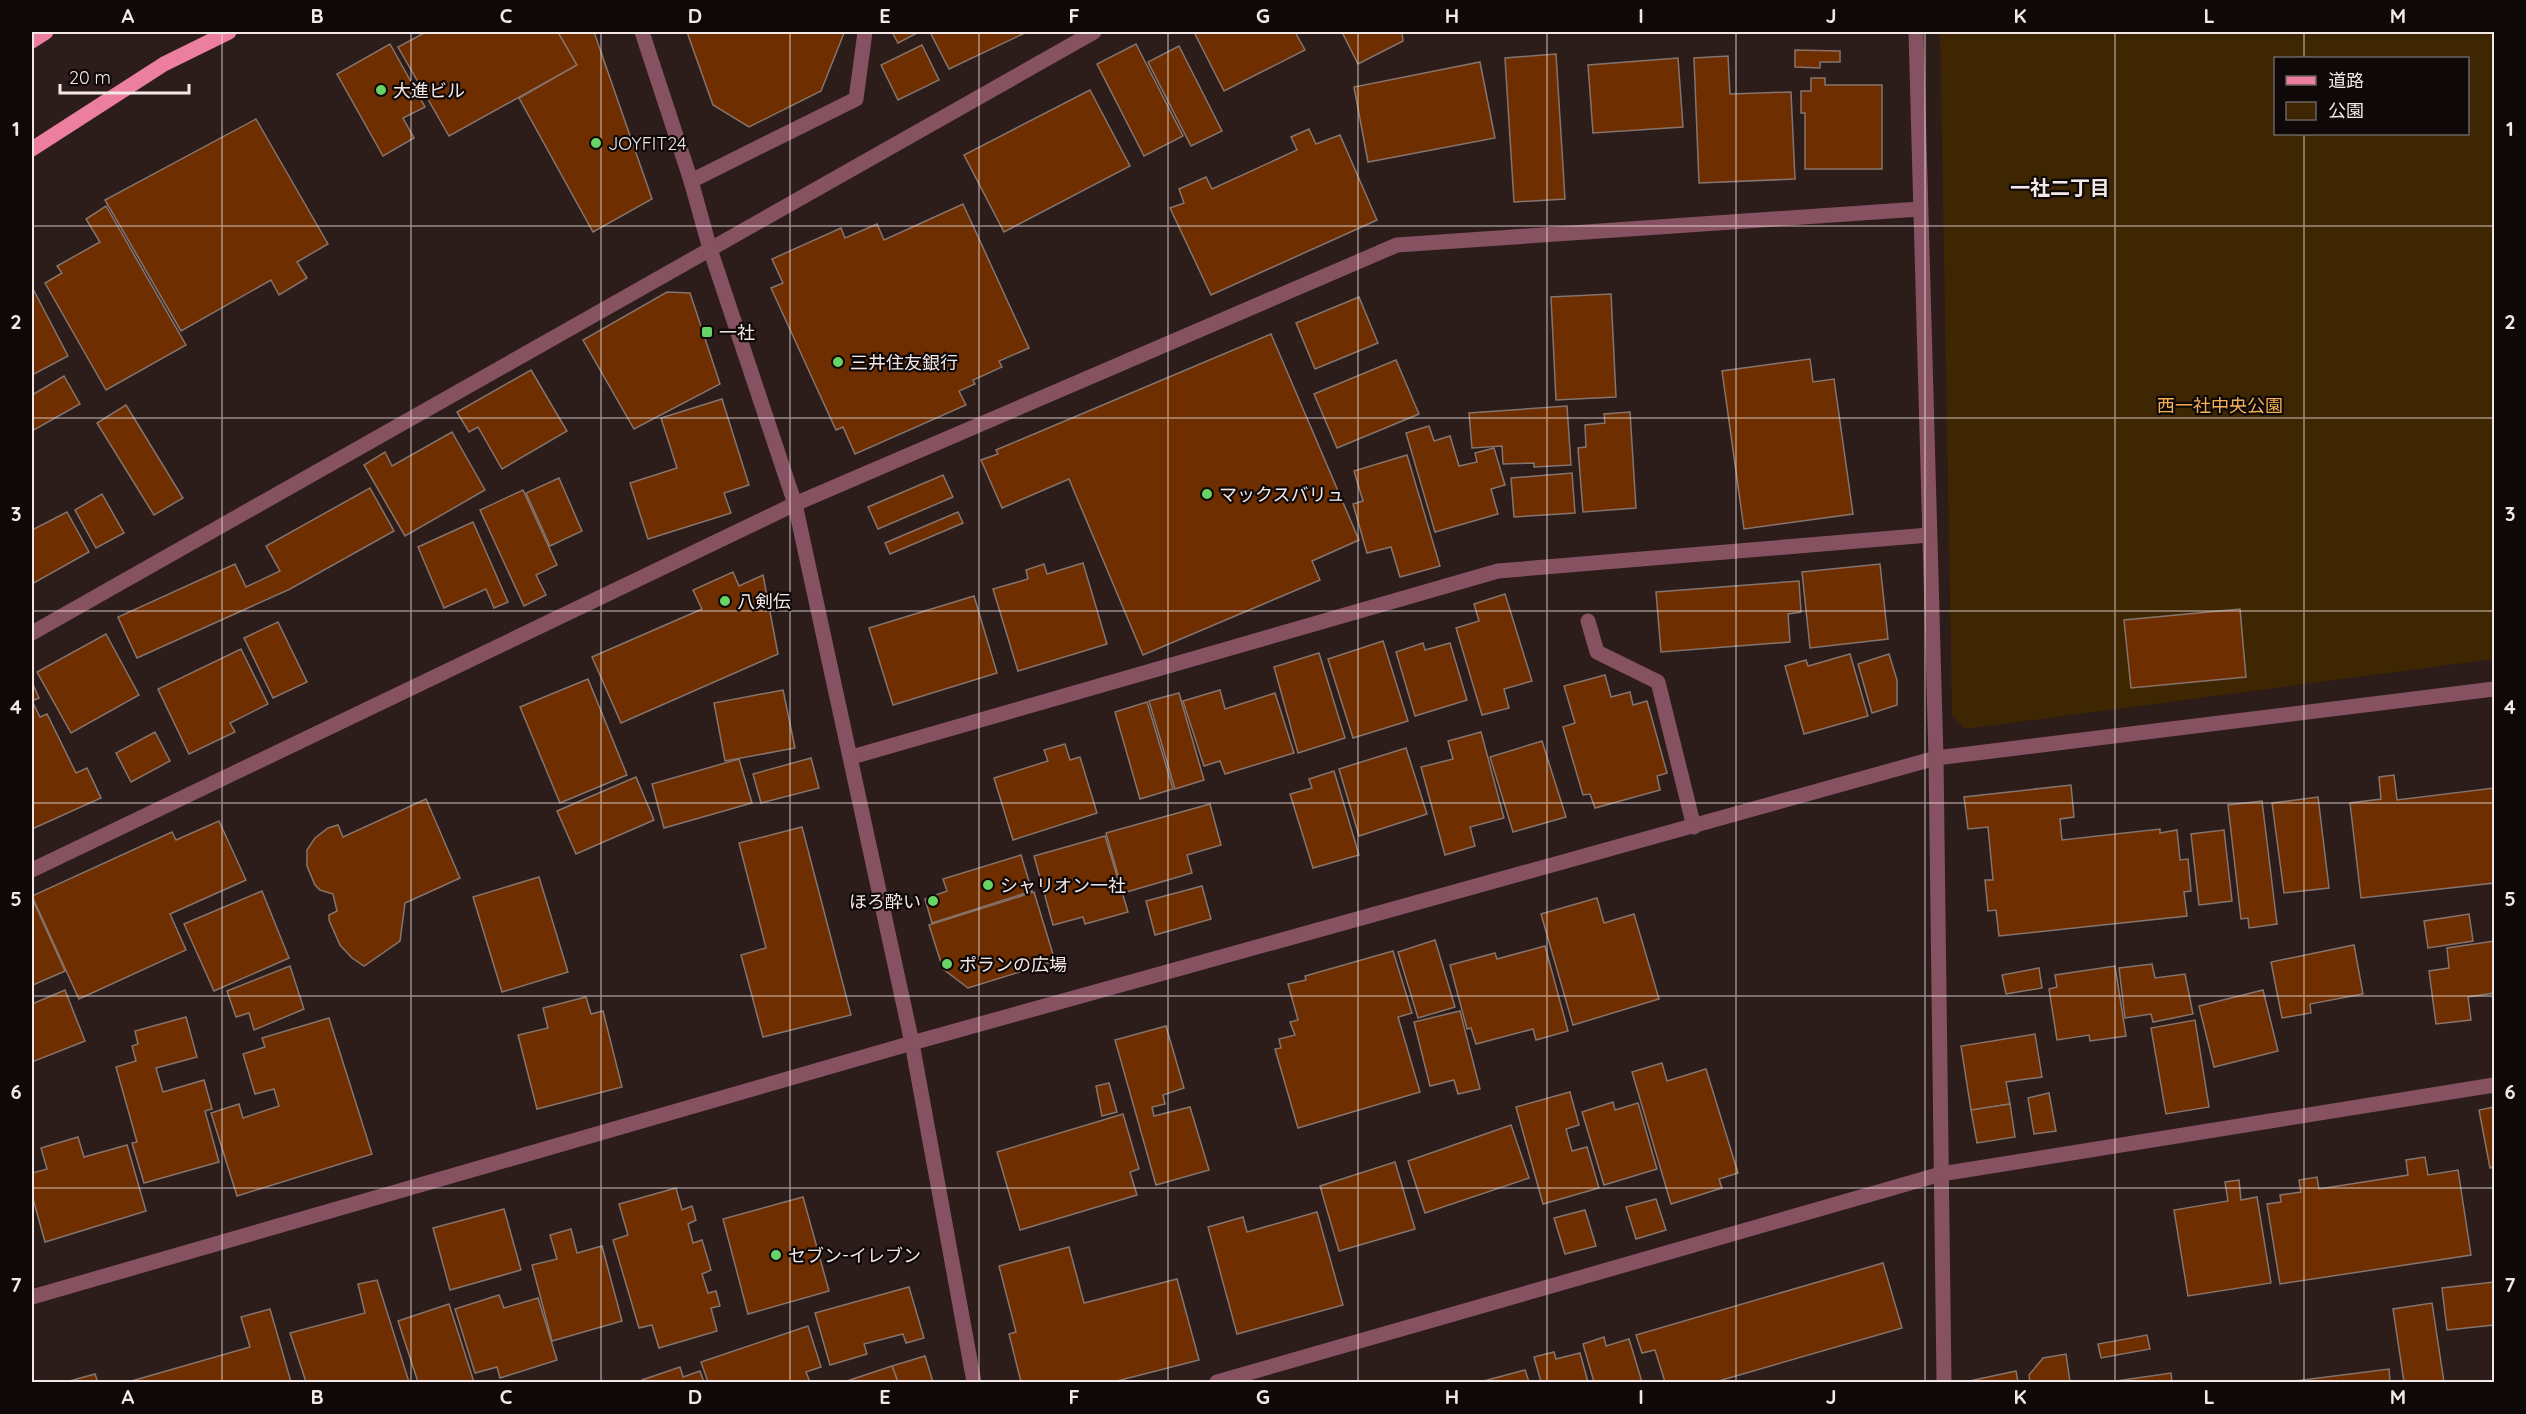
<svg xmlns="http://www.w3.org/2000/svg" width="2526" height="1414" font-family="Quicksand,'Noto Sans JP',sans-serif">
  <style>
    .green { fill: #3e2602; fill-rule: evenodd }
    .building { fill: #6e2e00; stroke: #86746c; stroke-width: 1.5 }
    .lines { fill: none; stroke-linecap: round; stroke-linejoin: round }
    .service { stroke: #865160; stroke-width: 15 }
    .minor { stroke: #865160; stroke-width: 15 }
    .tertiary { stroke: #865160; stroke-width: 15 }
    .primary { stroke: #ec7ea0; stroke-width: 15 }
    .grid { fill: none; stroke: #f3e8e6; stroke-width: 1.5; stroke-opacity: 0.55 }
    .poi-dot { fill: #68d465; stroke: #0f0808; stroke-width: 2 }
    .labels { text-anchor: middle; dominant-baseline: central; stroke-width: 4.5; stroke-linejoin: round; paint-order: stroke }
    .poi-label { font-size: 18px; fill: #f3e8e6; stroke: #0f0808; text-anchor: start }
    .park-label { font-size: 18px; fill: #f4b052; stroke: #0f0808 }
    .neighbourhood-label { font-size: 20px; font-weight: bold; fill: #f3e8e6; stroke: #0f0808 }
    .neatline { fill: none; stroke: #f3e8e6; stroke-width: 2 }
    .grid-label { font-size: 20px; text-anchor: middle; font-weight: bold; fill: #f3e8e6 }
  </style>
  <rect width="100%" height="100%" fill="#2c1c1a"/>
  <!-- green -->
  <path class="green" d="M1940,32H2494V659L1965,729L1952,715ZM2276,58H2468V134H2276Z"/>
  <!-- building -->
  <g class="building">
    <path d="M426,32H558L577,65L449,136L398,47Z"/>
    <path d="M558,32H594L652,199L593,232L519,98L577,65Z"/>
    <path d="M687,32H843L844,33L821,91L749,127L713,105Z"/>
    <path d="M892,32H916L917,33L898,43Z"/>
    <path d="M930,32H1027L949,69Z"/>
    <path d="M1194,32H1295L1305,50L1224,91Z"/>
    <path d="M1342,32H1402L1403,41L1358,64Z"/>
    <path d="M390,44L425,107L403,118L414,138L383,156L337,74Z"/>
    <path d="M1136,44L1183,136L1144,156L1097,64Z"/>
    <path d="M922,45L939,80L898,100L881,65Z"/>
    <path d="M1179,46L1222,131L1191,146L1148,62Z"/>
    <path d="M1795,50L1840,51V62H1820V68L1795,67Z"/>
    <path d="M1556,54L1565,199L1514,202L1505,58Z"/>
    <path d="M1728,56L1730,94L1791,92L1795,179L1699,183L1694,58Z"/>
    <path d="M1678,58L1683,127L1593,133L1588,65Z"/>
    <path d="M1480,62L1495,138L1368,162L1354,87Z"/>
    <path d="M1811,78H1825V85H1882V169H1805V113H1801V91H1811Z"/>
    <path d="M1090,90L1130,166L1004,232L964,155Z"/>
    <path d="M256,119L328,244L297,262L307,278L279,295L271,280L181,331L105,200Z"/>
    <path d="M1309,129L1316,144L1340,135L1377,220L1211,295L1170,208L1184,203L1179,189L1206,177L1212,189L1297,150L1291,137Z"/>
    <path d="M963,204L1029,348L999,361L1002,367L973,380L975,384L959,391L966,405L855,454L843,427L836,430L771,288L783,283L772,259L841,228L845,238L877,224L884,240Z"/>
    <path d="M106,206L186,345L106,390L45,283L62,273L57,266L100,242L86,219Z"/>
    <path d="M32,287L68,356L32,375Z"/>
    <path d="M667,292L690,293L720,384L634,429L583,340Z"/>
    <path d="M1611,294L1616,397L1556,400L1551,297Z"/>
    <path d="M1359,297L1378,343L1315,369L1296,323Z"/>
    <path d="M1271,334L1359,540L1312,561L1320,580L1143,655L1069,479L1002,508L981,460L998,454L996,450Z"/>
    <path d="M1810,359L1813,382L1834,379L1853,514L1744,529L1722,371Z"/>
    <path d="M1396,360L1419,414L1337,448L1314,394Z"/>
    <path d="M531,370L567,431L502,469L478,427L469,432L457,412Z"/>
    <path d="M64,376L80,404L32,431V395Z"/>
    <path d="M722,399L749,485L724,493L731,513L648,539L630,483L677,468L661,418Z"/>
    <path d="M126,405L183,498L154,515L97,423Z"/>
    <path d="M1567,406L1571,465L1534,467V463L1503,464L1502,446L1472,448L1469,413Z"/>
    <path d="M1630,412L1636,508L1583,512L1578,448L1586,447L1585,425L1605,423L1604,414Z"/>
    <path d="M1429,426L1434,441L1450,436L1459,466L1477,462L1475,453L1494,448L1505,485L1491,489L1498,514L1435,532L1406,433Z"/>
    <path d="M452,432L485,490L405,536L364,465L385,452L392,466Z"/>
    <path d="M1407,455L1440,566L1400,577L1391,547L1367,553L1353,504L1363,501L1354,471Z"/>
    <path d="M1572,473L1575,513L1514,517L1511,478Z"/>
    <path d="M943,475L953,497L878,529L868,507Z"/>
    <path d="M559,478L582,531L550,546L526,493Z"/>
    <path d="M370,488L394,531L290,589L137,658L118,617L235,564L246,587L280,571L266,546Z"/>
    <path d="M523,490L557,565L536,575L546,595L524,606L480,510Z"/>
    <path d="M102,494L124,533L96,548L75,510Z"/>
    <path d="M67,512L89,552L32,584V530Z"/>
    <path d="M958,512L963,523L890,554L885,543Z"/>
    <path d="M473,522L508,602L494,608L486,589L444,608L418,547Z"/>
    <path d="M1083,563L1107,644L1018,671L993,589L1028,579L1026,570L1044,564L1047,574Z"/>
    <path d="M1880,564L1888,639L1810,648L1802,572Z"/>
    <path d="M733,572L739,586L763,575L778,654L621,723L592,657L702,609L693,590Z"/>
    <path d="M1799,581L1801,612L1788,614L1790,642L1661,652L1656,592Z"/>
    <path d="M1505,594L1532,681L1504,689L1509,708L1482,715L1456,628L1479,621L1474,604Z"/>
    <path d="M974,596L997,673L893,705L869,628Z"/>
    <path d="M2240,609L2246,677L2131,688L2124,620Z"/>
    <path d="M278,622L307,682L273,698L244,638Z"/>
    <path d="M106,634L139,695L71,733L37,672Z"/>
    <path d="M1383,641L1408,721L1353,738L1328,659Z"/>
    <path d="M1423,643L1425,650L1450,643L1467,700L1415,716L1396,652Z"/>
    <path d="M241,649L268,704L230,723L235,732L189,754L158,689Z"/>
    <path d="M1319,653L1345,738L1298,753L1274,667Z"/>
    <path d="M1850,654L1868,716L1804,734L1785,666L1806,660L1808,666Z"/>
    <path d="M1889,654L1897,680V705L1872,713L1858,664Z"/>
    <path d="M1605,675L1611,697L1630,692L1633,705L1647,701L1667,773L1657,776L1660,790L1595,808L1590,794L1583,795L1563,727L1575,723L1564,686Z"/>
    <path d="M588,679L627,775L560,803L520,707Z"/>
    <path d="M32,682L39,698L32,701L40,717L47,714L76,773L87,768L101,798L32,829Z"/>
    <path d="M783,690L795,748L725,761L714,703Z"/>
    <path d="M1220,690L1225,709L1275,693L1294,753L1225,774L1220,761L1204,766L1183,701Z"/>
    <path d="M1179,693L1204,780L1175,789L1149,701Z"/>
    <path d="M1147,702L1173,789L1140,799L1115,712Z"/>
    <path d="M155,732L170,761L131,782L116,753Z"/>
    <path d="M1481,732L1504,818L1470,827L1475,846L1445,855L1421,767L1453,759L1448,741Z"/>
    <path d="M1542,741L1566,817L1513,832L1490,757Z"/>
    <path d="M1065,744L1070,760L1080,757L1097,813L1013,840L994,778L1048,761L1044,750Z"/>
    <path d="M1406,748L1427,814L1359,836L1339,769Z"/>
    <path d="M811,758L819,788L761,803L753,774Z"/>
    <path d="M739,759L752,803L664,828L652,784Z"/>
    <path d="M1334,771L1359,855L1313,868L1290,794L1312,788L1309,779Z"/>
    <path d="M2394,775L2397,800L2494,788V883L2361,898L2350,803L2381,799L2379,777Z"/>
    <path d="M636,777L654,820L576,854L557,811Z"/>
    <path d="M2071,785L2074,817L2060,819L2062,840L2160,829V833L2177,830L2180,860L2188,859L2191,891L2184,892L2187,916L1999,936L1996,910L1988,911L1985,880H1993L1988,827L1968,829L1964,797Z"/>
    <path d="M2318,797L2329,888L2284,893L2272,803Z"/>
    <path d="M426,799L460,878L405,903L400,941L364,966L352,958L340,945L329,920V915L337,911L333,894L320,890L315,885L307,866V850L315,838L328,828L338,825L343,837Z"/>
    <path d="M2262,801L2277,924L2249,928L2248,918L2241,919L2228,805Z"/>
    <path d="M1210,804L1221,845L1187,855L1192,873L1123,893L1106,833Z"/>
    <path d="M219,821L246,880L170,914L186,950L79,999L32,896L172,832L176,840Z"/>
    <path d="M802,827L851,1015L763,1037L741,955L766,948L739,843Z"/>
    <path d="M2224,830L2232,901L2199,905L2191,834Z"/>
    <path d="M1105,836L1128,912L1085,924L1083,917L1053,925L1034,856Z"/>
    <path d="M1021,855L1032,891L932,923L925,899L947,891L943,879Z"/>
    <path d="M539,877L568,972L502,992L473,897Z"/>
    <path d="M1202,886L1211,919L1155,935L1146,901Z"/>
    <path d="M262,891L289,958L214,991L184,924Z"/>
    <path d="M1034,892L1055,961L968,988L943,969L929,925Z"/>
    <path d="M32,898L65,971L33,985L32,981Z"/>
    <path d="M1597,898L1604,923L1634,914L1659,999L1573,1025L1541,914Z"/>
    <path d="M2469,914L2473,941L2428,948L2424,921Z"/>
    <path d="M1435,940L1455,1007L1418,1018L1398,952Z"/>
    <path d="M2494,941V993L2468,997L2471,1020L2436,1024L2429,971L2449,968L2447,948Z"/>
    <path d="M2354,945L2363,994L2310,1004L2311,1013L2282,1018L2271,962Z"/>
    <path d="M1545,946L1568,1031L1536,1040L1533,1029L1476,1044L1471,1028L1467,1029L1450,965L1495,953L1497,959Z"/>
    <path d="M1393,951L1412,1013L1398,1017L1420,1092L1298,1128L1275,1049L1281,1048L1279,1039L1295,1035L1290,1022L1298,1020L1288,984L1306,980L1305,976Z"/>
    <path d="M2152,964L2155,978L2185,974L2193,1014L2153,1022L2151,1014L2125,1018L2119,968Z"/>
    <path d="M290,966L304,1009L254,1030L249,1013L236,1017L227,991Z"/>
    <path d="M2115,966L2126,1036L2090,1041L2089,1035L2057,1040L2049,989L2057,987L2055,975Z"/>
    <path d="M2039,968L2042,988L2006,994L2002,975Z"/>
    <path d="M65,990L85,1041L32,1062V1004Z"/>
    <path d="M2263,990L2278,1051L2214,1067L2199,1006Z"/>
    <path d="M586,997L591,1014L603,1011L622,1087L537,1109L518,1035L548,1028L543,1008Z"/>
    <path d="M1460,1011L1480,1089L1458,1094L1454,1080L1430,1086L1414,1022Z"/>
    <path d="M186,1017L197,1057L156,1068L163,1092L204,1080L212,1109L205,1111L219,1162L144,1183L132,1143L137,1142L116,1067L136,1061L132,1046L138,1044L135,1031Z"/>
    <path d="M329,1018L372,1154L237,1196L211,1113L239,1104L243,1118L279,1106L274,1089L255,1094L243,1054L265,1047L262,1038Z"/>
    <path d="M2195,1020L2209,1107L2166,1114L2151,1028Z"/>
    <path d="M1166,1026L1184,1088L1163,1095L1165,1104L1152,1107L1154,1116L1190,1107L1209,1170L1156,1185L1115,1040Z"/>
    <path d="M2035,1034L2042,1077L2006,1082L2010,1104L1971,1110L1961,1046Z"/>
    <path d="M1662,1063L1667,1081L1706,1069L1738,1173L1719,1179L1722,1188L1671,1204L1632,1072Z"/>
    <path d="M1109,1083L1117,1112L1102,1116L1096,1086Z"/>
    <path d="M1570,1092L1579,1125L1566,1129L1572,1151L1587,1147L1599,1188L1543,1204L1516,1107Z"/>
    <path d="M2049,1093L2056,1131L2034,1134L2028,1098Z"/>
    <path d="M1613,1102L1615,1110L1638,1103L1657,1169L1604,1185L1582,1112Z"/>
    <path d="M2010,1104L2015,1137L1977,1143L1971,1110Z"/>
    <path d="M2494,1107V1167L2490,1168L2479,1110Z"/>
    <path d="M1123,1114L1139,1169L1130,1172L1137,1195L1020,1230L997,1152Z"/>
    <path d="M1511,1125L1529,1178L1425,1213L1408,1161Z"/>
    <path d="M78,1137L84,1157L127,1145L146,1211L45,1242L32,1195V1173L47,1169L41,1148Z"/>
    <path d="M2425,1157L2428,1175L2458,1170L2471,1255L2280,1284L2267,1204L2281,1202L2280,1195L2301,1192L2299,1180L2317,1177L2319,1189L2408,1175L2406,1160Z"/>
    <path d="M1395,1162L1415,1229L1339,1251L1320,1186Z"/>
    <path d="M2239,1180L2241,1200L2257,1197L2271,1283L2188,1296L2174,1210L2228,1201L2225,1182Z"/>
    <path d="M676,1188L682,1210L692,1206L696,1220L688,1224L693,1243L702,1240L711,1270L702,1274L708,1293L716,1291L720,1306L711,1308L717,1331L659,1348L652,1325L639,1328L613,1240L628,1235L619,1204Z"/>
    <path d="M803,1197L829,1291L748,1314L723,1219Z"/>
    <path d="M1656,1199L1666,1230L1636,1239L1626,1207Z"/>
    <path d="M504,1209L521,1270L450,1290L433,1228Z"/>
    <path d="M1585,1210L1596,1246L1565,1254L1554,1218Z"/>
    <path d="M1317,1212L1343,1305L1237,1334L1208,1227L1243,1217L1247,1232Z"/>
    <path d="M571,1229L577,1253L602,1246L622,1321L552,1341L532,1265L557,1259L550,1235Z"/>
    <path d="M1069,1247L1084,1303L1177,1279L1199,1360L1113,1382H1021L1009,1334L1016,1332L999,1266Z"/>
    <path d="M1883,1263L1902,1328L1715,1382H1665L1655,1350L1642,1353L1636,1335Z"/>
    <path d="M377,1280L409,1382H306L290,1333L365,1313L358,1284Z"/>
    <path d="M2494,1282V1325L2447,1330L2442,1288Z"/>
    <path d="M909,1287L924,1338L906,1343L903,1334L864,1344L867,1354L830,1365L815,1313Z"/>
    <path d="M499,1295L504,1308L538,1298L557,1360L500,1378L497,1367L475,1373L455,1309Z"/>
    <path d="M2432,1303L2444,1382H2404L2393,1309Z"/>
    <path d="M449,1304L474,1382H418L398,1321Z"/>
    <path d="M270,1309L291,1382H128L250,1347L241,1317Z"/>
    <path d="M808,1326L821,1367L806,1372L810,1382H708L701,1362Z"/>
    <path d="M2147,1335L2150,1349L2101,1358L2098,1344Z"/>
    <path d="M1604,1337L1606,1346L1629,1339L1642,1382H1594L1583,1344Z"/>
    <path d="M1554,1352L1556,1359L1580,1353L1588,1382H1541L1534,1357Z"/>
    <path d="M2066,1354L2070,1382H2030L2029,1375L2043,1358Z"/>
    <path d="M925,1356L933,1382H898L892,1366Z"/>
    <path d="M892,1366L898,1382H844Z"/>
    <path d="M680,1367L683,1377L700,1371L704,1382H643L642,1380Z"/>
    <path d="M2389,1369L2390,1382H2287Z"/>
    <path d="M1525,1370L1529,1382H1480Z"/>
    <path d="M2016,1371L2018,1382H1969V1381Z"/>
    <path d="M2171,1373L2172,1382H2109Z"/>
    <path d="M95,1374L98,1382H66Z"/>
  </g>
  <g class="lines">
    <!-- service -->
    <g class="service">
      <path d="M691,181L856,99L865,32"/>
      <path d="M1588,621L1597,652L1658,682L1694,827"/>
    </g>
    <!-- minor -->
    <g class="minor">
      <path d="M1916,32L1936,758L1944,1382"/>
      <path d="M32,633L1094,32"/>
      <path d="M852,757L1498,571L1929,535"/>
      <path d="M32,870L795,504L1397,245L1920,209"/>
      <path d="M1217,1382L1941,1174L2494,1085"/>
    </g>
    <!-- tertiary -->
    <g class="tertiary">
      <path d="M642,32L691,181L710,249L795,504L912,1043L974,1382"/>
      <path d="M32,1297L912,1043L1936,758L2494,689"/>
    </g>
    <!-- primary -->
    <g class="primary">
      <path d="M32,41L46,32"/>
      <path d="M32,149L164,64L229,32"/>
    </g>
  </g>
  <!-- grid -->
  <path class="grid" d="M222,32V1382M411,32V1382M601,32V1382M790,32V1382M979,32V1382M1168,32V1382M1358,32V1382M1547,32V1382M1736,32V1382M1925,32V1382M2115,32V1382M2304,32V58M2304,134V1382M32,226H2494M32,418H2494M32,611H2494M32,803H2494M32,996H2494M32,1188H2494"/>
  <!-- markers -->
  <g class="poi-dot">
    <circle cx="381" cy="90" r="6"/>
    <circle cx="596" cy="143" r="6"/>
    <rect x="701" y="326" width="12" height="12" rx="3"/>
    <circle cx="838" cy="362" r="6"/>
    <circle cx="1207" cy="494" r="6"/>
    <circle cx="725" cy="601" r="6"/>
    <circle cx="988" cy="885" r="6"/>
    <circle cx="933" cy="901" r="6"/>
    <circle cx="947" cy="964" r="6"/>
    <circle cx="776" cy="1255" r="6"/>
  </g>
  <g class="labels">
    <!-- poi labels -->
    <g class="poi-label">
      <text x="393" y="90">大進ビル</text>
      <text x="608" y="143">JOYFIT24</text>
      <text x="719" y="332">一社</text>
      <text x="850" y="362">三井住友銀行</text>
      <text x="1219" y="494">マックスバリュ</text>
      <text x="737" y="601">八剣伝</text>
      <text x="1000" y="885">シャリオン一社</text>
      <text x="921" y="901" text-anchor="end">ほろ酔い</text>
      <text x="959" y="964">ポランの広場</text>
      <text x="788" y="1255">セブン-イレブン</text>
    </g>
    <!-- park labels -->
    <g class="park-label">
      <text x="2220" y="405">西一社中央公園</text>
    </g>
    <!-- neighbourhood labels -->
    <g class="neighbourhood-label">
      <text x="2060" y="187">一社二丁目</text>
    </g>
  </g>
  <!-- border -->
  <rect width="2526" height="1414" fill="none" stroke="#0f0808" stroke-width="66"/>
  <!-- legend -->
  <rect x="2274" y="57" width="195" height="78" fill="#0f0808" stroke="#6a6261" stroke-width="1.5"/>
  <rect x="2286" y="76" width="30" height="9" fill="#ec7ea0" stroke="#6a6261" stroke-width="1.5"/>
  <text x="2328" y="87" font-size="18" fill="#f3e8e6">道路</text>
  <rect x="2286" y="102" width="30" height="18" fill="#3e2602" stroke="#6a6261" stroke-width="1.5"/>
  <text x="2328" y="117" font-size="18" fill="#f3e8e6">公園</text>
  <!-- scale -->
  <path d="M60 84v9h129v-9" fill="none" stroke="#f3e8e6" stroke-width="3"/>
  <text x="69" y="84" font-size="18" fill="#f3e8e6" stroke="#0f0808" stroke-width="4.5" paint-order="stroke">20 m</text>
  <rect x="33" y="33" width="2460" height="1348" class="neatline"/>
  <g class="grid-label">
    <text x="128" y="23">A</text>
    <text x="317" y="23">B</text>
    <text x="506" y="23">C</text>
    <text x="695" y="23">D</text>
    <text x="885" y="23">E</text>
    <text x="1074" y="23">F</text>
    <text x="1263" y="23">G</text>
    <text x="1452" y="23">H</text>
    <text x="1641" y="23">I</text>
    <text x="1831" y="23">J</text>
    <text x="2020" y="23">K</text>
    <text x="2209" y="23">L</text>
    <text x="2398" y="23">M</text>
    <text x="16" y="136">1</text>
    <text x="2510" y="136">1</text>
    <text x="16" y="329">2</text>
    <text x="2510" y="329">2</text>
    <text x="16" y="521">3</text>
    <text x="2510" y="521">3</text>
    <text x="16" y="714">4</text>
    <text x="2510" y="714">4</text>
    <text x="16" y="906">5</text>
    <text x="2510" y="906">5</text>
    <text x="16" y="1099">6</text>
    <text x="2510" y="1099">6</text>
    <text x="16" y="1292">7</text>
    <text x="2510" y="1292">7</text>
    <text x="128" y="1404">A</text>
    <text x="317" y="1404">B</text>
    <text x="506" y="1404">C</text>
    <text x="695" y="1404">D</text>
    <text x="885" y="1404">E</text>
    <text x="1074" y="1404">F</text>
    <text x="1263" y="1404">G</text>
    <text x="1452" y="1404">H</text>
    <text x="1641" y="1404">I</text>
    <text x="1831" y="1404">J</text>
    <text x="2020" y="1404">K</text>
    <text x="2209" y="1404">L</text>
    <text x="2398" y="1404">M</text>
  </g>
</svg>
